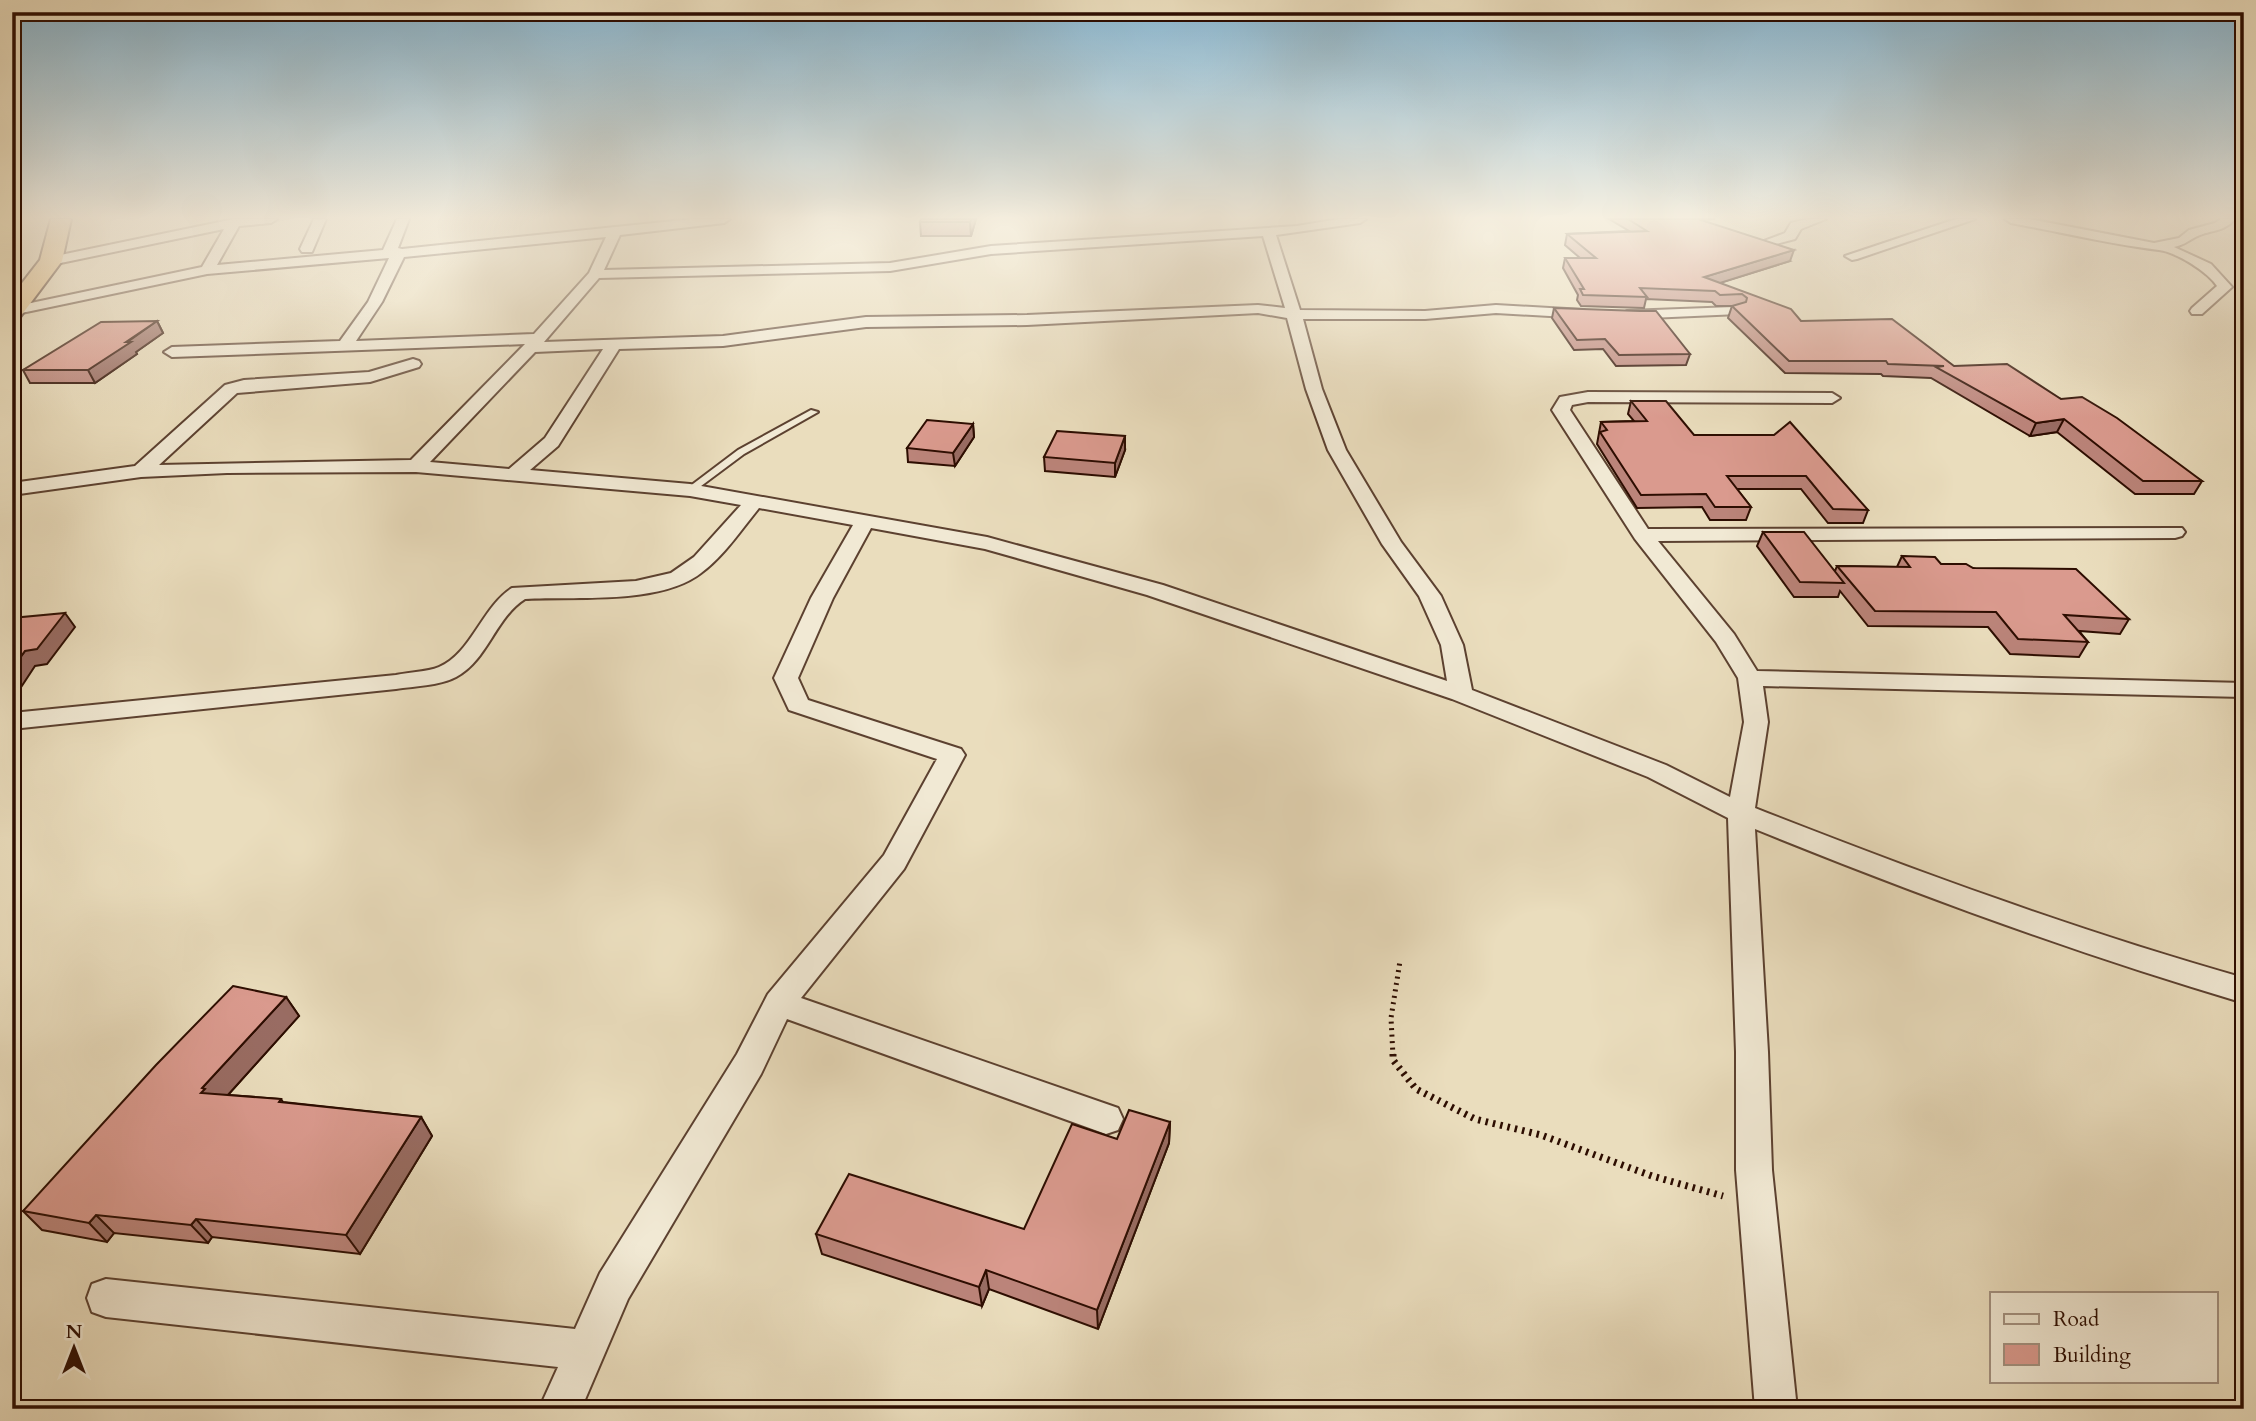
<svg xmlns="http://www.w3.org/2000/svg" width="2256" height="1421" font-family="Cardo,serif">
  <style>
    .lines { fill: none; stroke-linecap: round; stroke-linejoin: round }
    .lane-casing { stroke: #5c4130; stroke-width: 4 }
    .street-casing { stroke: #5c4130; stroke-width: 4 }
    .highway-casing { stroke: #2d0d01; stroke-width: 4 }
    .path-far1 { stroke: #2d0d01; stroke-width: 5; stroke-dasharray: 2 4.5; stroke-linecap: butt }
    .path { stroke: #2d0d01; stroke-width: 7; stroke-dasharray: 2.5 5; stroke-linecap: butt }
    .lane { fill: #f1e9d4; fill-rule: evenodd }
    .street { fill: #f1e9d4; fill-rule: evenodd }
    .highway { fill: #e5be7e; fill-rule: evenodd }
    .wall { fill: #bb847a; stroke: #2d0d01; stroke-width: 2 }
    .shaded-wall { fill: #996c63; stroke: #2d0d01; stroke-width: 2 }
    .building { fill: #da9a8e; stroke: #2d0d01; stroke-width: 2 }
  </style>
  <rect width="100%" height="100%" fill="#eaddbd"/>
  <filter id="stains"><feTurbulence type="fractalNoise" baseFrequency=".00286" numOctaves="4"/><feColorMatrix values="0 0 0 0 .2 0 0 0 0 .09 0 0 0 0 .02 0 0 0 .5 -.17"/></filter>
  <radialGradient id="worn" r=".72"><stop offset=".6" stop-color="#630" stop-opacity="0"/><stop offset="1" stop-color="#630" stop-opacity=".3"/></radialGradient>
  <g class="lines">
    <!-- lane casing -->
    <g class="lane-casing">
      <path id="lane" d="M811,410L818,412L744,454L693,492H687L685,490L738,450Z"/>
    </g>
    <!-- street casing -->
    <g class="street-casing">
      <g id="street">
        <path d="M234,219H277L271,223L239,226L217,265L383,250L397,219H409L398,248L402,249L693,219H730L724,223L620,235L604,270L890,263L991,246L1297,226L1339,219H1366L1360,223L1276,235L1300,310L1425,311L1496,305L1584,310L1591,314L1584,318L1496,313L1425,319H1303L1322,389L1346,450L1401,542L1441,596L1463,645L1472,690L1666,765L1730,797L1744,722L1738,678L1716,642L1635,539L1552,410L1560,397L1588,392L1832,393L1840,398L1832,403L1588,402L1572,405L1570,410L1648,529L2182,528L2185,532L2182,536L2175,538L1658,541L1734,634L1757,671L2244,683V697L1763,686L1768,722L1755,808C1915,871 2078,931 2244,978V1003C2078,954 1915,894 1755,829L1768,1052L1772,1170L1797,1409H1755L1736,1170V1052L1728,818L1648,777L1452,699L1147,595L985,549L871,528L833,598L798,678L808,700L961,749L965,755L904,869L801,998L1118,1108L1123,1119L1118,1130L1106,1134L787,1019L761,1074L628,1299L581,1409H539L558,1367L106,1317L92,1312L87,1298L92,1284L106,1279L575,1329L600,1273L737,1054L768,994L884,855L937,759L789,710L774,678L811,598L853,525L759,508C741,530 724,556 701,573C660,605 575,596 525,599C495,618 488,660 456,677C439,686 414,686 396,689L12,729V713L396,675C409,672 427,672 439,667C471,654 482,607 512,588L636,581L671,573L694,557L741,505L690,496L416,472L227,473L141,477L12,495V483L135,466L225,385L244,380L369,372L413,359L419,361L421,364L419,367L370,382L237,393L159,465L411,460L525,344L172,357L164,352L172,347L340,341L368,302L389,258L207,274L12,315V307L202,267L224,229L51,265L44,261L46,258ZM1263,236L1285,308L1258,305L1027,315L866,317L723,336L544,342L599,278L890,271L991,254ZM606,237L589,273L534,334L356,341L382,302L404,257ZM1258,313L1287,318L1306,389L1328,450L1382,544L1419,596L1441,645L1447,681L1163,585L987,537L690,484L530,470L558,446L619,349L723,346L866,327L1027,325ZM603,349L545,438L509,469L430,462L535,352Z"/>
        <path d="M314,219H326L312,252H302L300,249Z"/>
        <path d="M1807,219H1826L1801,229L1795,239L1768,246L1761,242L1785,233L1791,223Z"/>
        <path d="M1956,219H1975L1857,259L1852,260L1845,256Z"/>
        <path d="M2005,219H2030L2154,243L2179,238L2189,230L2215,223L2221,219H2235C2225,231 2213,230 2200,235C2190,239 2185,245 2174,247L2211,264L2232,287L2202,314H2192L2190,311L2192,308L2217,286C2208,272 2176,252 2159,250C2110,244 2060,232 2011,223Z"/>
        <path d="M1734,307L1741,311L1739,314L1627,319L1620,315L1627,311Z"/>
      </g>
    </g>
    <!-- highway casing -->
    <g class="highway-casing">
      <path id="highway" d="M51,219H71L62,261L20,317L12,319V296L40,260Z"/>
    </g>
    <!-- path-far1 -->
    <path class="path-far1" d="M1393,1056L1391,1018L1400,961"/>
    <!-- path -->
    <path class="path" d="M1393,1054V1060L1416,1089L1475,1119L1541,1135L1652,1176L1723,1196"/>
    <!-- lane -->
    <use href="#lane" class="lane"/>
    <!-- street -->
    <use href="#street" class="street"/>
    <!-- highway -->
    <use href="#highway" class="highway"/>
  </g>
  <!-- wall -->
  <g class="wall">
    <path d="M976,219L971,236H921L920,222Z"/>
    <path d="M1609,219H1715L1702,220L1790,261L1719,283L1801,321L2061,399L2202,481L2194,494H2135L2057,432L2030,436L1931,378L1883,376L1881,374L1785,373L1728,318L1732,306H1734H1716L1712,302L1646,299L1644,308L1581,306L1577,300L1578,295L1563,268L1565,258H1580L1565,245L1567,234L1629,231Z"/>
    <path d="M1554,308L1690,354L1686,365L1616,366L1603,349L1574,350L1552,318Z"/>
    <path d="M157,321L163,333L136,352L137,354L95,383H30L23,370Z"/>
    <path d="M1631,401L1694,435H1774L1868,510L1863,523H1828L1801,489H1737L1751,507L1746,520H1710L1702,507L1637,508L1597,444L1601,422L1634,421L1628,414Z"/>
    <path d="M973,424L974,437L955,466L908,462L907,448Z"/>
    <path d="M1125,450L1115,477L1045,471L1044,457Z"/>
    <path d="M1763,532L1835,571L1837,566L1897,567L1902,556L1941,564L1973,568L2129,619L2120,634L2079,631L2088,642L2079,657L2010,654L1988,627L1868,626L1840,591L1838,597H1794L1757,546Z"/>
    <path d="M286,997L299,1016L228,1095L281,1099L283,1102L421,1117L432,1136L360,1254L212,1237L208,1243L114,1233L107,1242L42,1230L23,1211Z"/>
    <path d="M1170,1122L1169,1143L1098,1329L989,1289L982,1306L822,1254L816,1234L1024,1229L1117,1139Z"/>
  </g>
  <!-- shaded-wall -->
  <g class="shaded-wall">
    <path d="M971,219H976L971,236L970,222Z"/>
    <path d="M1794,250L1790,261L1701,289L1704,277Z"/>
    <path d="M157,321L163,333L136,352L137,354L95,383L88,370Z"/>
    <path d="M2064,419L2057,432L2030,436L2036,423Z"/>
    <path d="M973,424L974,437L955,466L953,453Z"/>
    <path d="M1125,436V450L1115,477V463Z"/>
    <path d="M65,613L75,627L47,664L35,666L12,701V669L25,651Z"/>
    <path d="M286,997L299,1016L218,1106L201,1093L202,1088Z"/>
    <path d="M421,1117L432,1136L360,1254L346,1235Z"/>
    <path d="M1170,1122L1169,1143L1098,1329L1097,1310Z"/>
    <path d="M96,1215L114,1233L107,1242L89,1223Z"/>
    <path d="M196,1219L212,1237L208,1243L191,1225Z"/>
    <path d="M986,1270L989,1289L982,1306L979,1287Z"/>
  </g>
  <!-- building -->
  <g class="building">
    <path d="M921,219H971L970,222H920Z"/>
    <path d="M1628,219H1698L1794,250L1704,277L1791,309L1801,321L1892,319L1954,366L2007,364L2061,399L2082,397L2117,418L2202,481H2143L2064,419L2036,423L1936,367L1944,366L1888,364L1886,361H1789L1732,306L1746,302L1747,298L1742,294L1720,295L1715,291L1640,288L1647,297L1583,295L1580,289H1584L1565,258H1596L1567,234L1647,231Z"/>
    <path d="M1554,308L1640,311H1656L1690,354L1619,355L1605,339L1577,340Z"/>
    <path d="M157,321L126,342H131L88,370H23L101,322Z"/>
    <path d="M1631,401H1666L1694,435H1774L1790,422L1868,510L1833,509L1806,476H1727L1751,507H1715L1706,494L1641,495L1600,432L1607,430L1601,422L1647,421Z"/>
    <path d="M927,420L973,424L953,453L907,448Z"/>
    <path d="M1057,431L1125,436L1115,463L1044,457Z"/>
    <path d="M1763,532H1804L1844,583L1800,582Z"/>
    <path d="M1902,556L1935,557L1941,564H1966L1973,568L2076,569L2129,619L2064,615L2088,642L2018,639L1996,612L1875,611L1837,566L1910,567Z"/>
    <path d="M65,613L37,649L25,651L12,669V618Z"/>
    <path d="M233,986L286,997L202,1088L205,1089L201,1093L281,1099L279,1102L421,1117L346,1235L196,1219L191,1225L96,1215L89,1223L23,1211L156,1065Z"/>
    <path d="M1129,1110L1170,1122L1097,1310L986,1270L979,1287L816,1234L849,1174L1024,1229L1072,1124L1117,1139Z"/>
  </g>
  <!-- sky -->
  <linearGradient id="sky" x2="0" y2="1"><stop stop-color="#88b7d2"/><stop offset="0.52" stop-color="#f6f0e1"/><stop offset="1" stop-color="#f6f0e1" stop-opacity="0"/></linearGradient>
  <rect width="2256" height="418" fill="url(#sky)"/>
  <!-- margin -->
  <rect width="2256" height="1421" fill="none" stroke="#eaddbd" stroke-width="42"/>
  <rect x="14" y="14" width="2228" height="1393" fill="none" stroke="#2d0d01" stroke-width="3.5"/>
  <rect x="21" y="21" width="2214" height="1379" fill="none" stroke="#2d0d01" stroke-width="2"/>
  <!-- legend -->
  <rect x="1990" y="1292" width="228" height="91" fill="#f1e9d4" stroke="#a39180" stroke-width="2"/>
  <rect x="2004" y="1314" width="35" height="10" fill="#f1e9d4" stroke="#a39180" stroke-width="2"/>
  <text x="2053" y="1326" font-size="21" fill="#2d0d01">Road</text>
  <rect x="2004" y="1344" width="35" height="21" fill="#da9a8e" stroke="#a39180" stroke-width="2"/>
  <text x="2053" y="1362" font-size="21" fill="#2d0d01">Building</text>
  <!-- north arrow -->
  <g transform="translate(74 1348)" stroke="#f1e9d4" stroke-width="5" paint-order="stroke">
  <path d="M0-5L12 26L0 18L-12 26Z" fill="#2d0d01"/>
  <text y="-10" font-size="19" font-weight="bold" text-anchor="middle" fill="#2d0d01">N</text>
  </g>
  <rect width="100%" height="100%" filter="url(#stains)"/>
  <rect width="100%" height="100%" fill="url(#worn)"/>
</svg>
